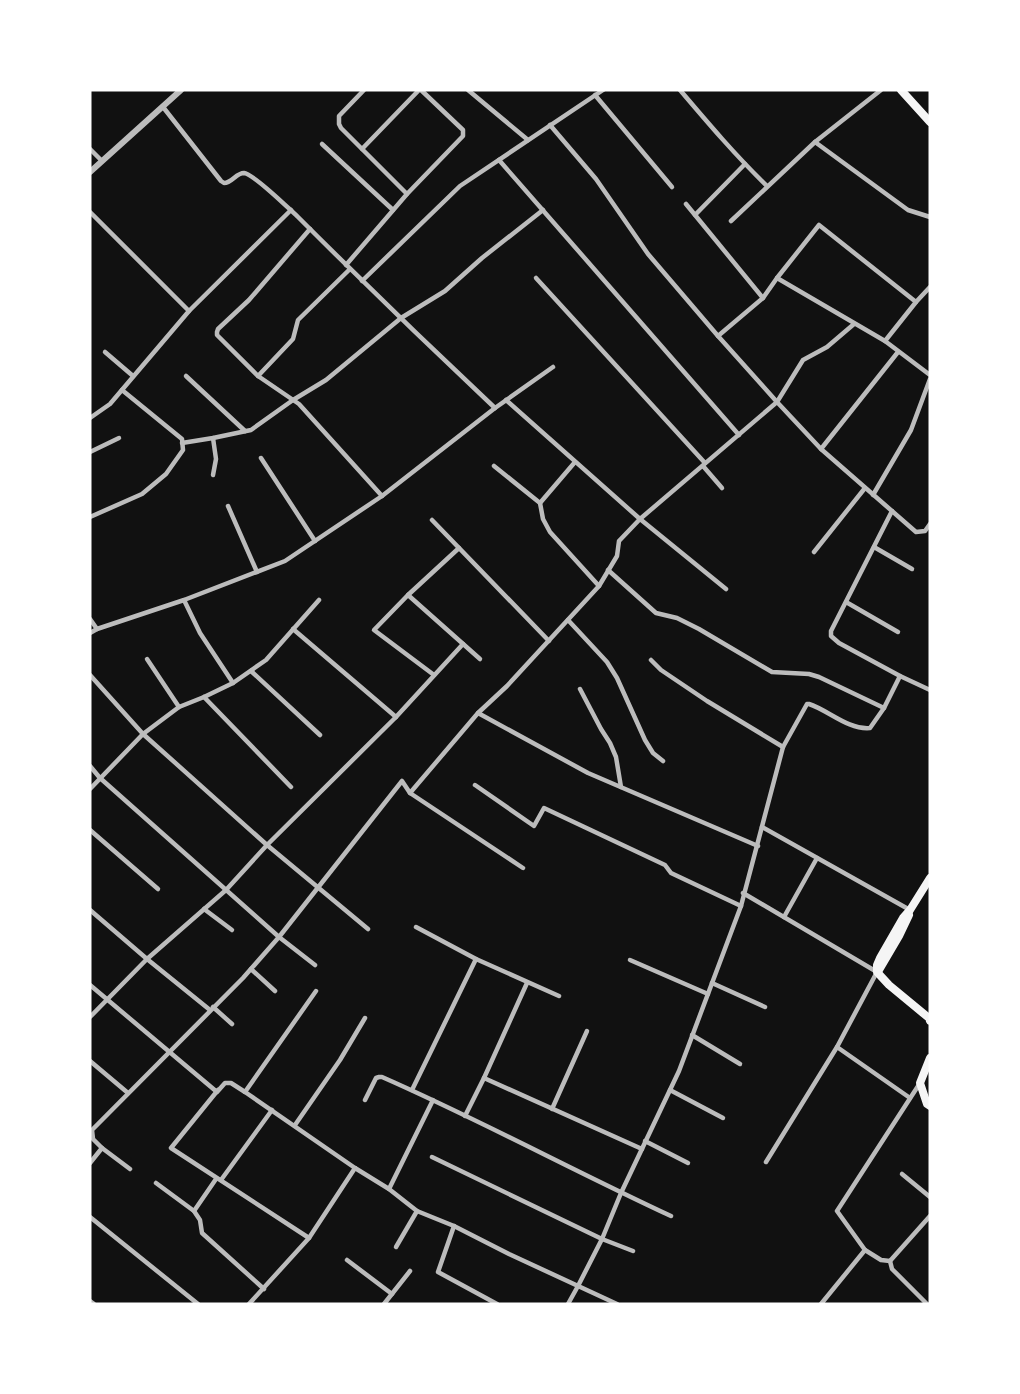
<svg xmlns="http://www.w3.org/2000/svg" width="1020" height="1394" font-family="'Playfair Display',serif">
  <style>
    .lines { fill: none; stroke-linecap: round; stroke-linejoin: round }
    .minor { stroke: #bcbcbc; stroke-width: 4.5 }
    .tertiary { stroke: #bcbcbc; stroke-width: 6 }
    .primary { stroke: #f5f5f5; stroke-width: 8 }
  </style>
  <rect width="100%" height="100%" fill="#111"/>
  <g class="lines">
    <!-- minor -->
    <g class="minor">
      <path d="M364,90L339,116V124L341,128L407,194"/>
      <path d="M468,90L528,140"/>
      <path d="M680,90C708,123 736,156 767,186"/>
      <path d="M595,95L672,187"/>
      <path d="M163,107L221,181L224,183C232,183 236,173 244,173C254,174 288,208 297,216C362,281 428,345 495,408"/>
      <path d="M550,125L596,179L648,254L718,336L777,402L821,449L916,532L925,531L930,524"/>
      <path d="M815,142L908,210L930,217"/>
      <path d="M322,144L393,210"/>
      <path d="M90,149L102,161"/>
      <path d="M362,149L419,90"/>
      <path d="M499,160L739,435"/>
      <path d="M686,204L763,298"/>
      <path d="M90,212L189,311"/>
      <path d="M695,215L745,164"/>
      <path d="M731,221L815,142L881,90"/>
      <path d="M310,229L249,300L218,329L217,332V335L258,376L299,404L382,496"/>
      <path d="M346,265L407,194L463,136V130L421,90"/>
      <path d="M536,278L705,463"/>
      <path d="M777,278L885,341L930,375"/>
      <path d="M362,281L460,186L603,90"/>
      <path d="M718,336L763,298L777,278L819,225L916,302L930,287"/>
      <path d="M885,341L916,302"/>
      <path d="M105,352L133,376"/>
      <path d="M186,376L245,431"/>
      <path d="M258,376L293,339L298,320L350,269"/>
      <path d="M506,400L640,519L726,589"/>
      <path d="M90,418L110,404L189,311L291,210"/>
      <path d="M182,443L213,438L251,430L293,400L326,380L401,318L445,291L482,258L543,210"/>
      <path d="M821,449L898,352"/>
      <path d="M90,452L119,438"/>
      <path d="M261,458L315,541"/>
      <path d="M494,466L540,503L543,519L550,532L599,586"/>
      <path d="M703,466L722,488"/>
      <path d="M213,475L216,459L213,438"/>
      <path d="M873,495L911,430L930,379"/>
      <path d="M540,503L575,462"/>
      <path d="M228,506L257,572"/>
      <path d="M892,511L831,631V636L839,643L900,676L930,690"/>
      <path d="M90,517L142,494L166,474L183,450L182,439L122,390"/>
      <path d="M432,520L549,641"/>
      <path d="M874,547L912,569"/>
      <path d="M814,552L865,488"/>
      <path d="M608,570L656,613L677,618L699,629L772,672L809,674L819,677L884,708"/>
      <path d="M408,595L480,659"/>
      <path d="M184,600L200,633L233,683"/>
      <path d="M846,602L898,632"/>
      <path d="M90,619L97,629L90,633"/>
      <path d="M568,620L607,662L617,678L645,740L653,753L663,761"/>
      <path d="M97,629L184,600L285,561L382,496L495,408L553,367"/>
      <path d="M293,629L396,717"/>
      <path d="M147,659L179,707"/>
      <path d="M651,660L661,670L707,701L783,747"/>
      <path d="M251,671L320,735"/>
      <path d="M90,675L143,734L267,845L368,929"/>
      <path d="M434,675L374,630L408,595L459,548"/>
      <path d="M580,689L601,729L610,743L616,757L621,787"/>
      <path d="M204,697L291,787"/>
      <path d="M478,713L588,773L758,846"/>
      <path d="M90,766L100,778L279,937L315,965"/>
      <path d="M475,785L534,826L544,808L665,865L671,873L741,906"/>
      <path d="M90,789L143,734L179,707L204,697L233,683L266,660L319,600"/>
      <path d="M410,793L478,713L507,686L599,586L617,556L619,541L640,519L777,402L803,360L827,347L854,324"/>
      <path d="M762,827L910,910"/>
      <path d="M90,830L158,889"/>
      <path d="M743,893L877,972L837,1047L766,1162"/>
      <path d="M204,909L232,930"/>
      <path d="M90,910L147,959L210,1010"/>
      <path d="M784,917L817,858"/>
      <path d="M416,927L476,959L559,996"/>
      <path d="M630,960L708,994"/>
      <path d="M251,969L275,991"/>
      <path d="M712,983L765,1007"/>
      <path d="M90,985L217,1092L225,1083H231L245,1092L355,1168L389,1189L417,1211L454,1226L509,1254L617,1304"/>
      <path d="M213,1007L232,1024"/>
      <path d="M90,1017L147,959L226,890L267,845L396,717L463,644"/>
      <path d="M692,1035L740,1064"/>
      <path d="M837,1047L910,1098"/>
      <path d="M90,1061L128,1093"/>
      <path d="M484,1078L642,1149"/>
      <path d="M218,1090L171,1148L309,1238"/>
      <path d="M412,1090L476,959"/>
      <path d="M670,1090L723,1118"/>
      <path d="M245,1092L316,991"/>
      <path d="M365,1100L376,1078L379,1077H382C480,1120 574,1171 671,1216"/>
      <path d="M552,1109L587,1031"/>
      <path d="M465,1116L484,1078L527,983"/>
      <path d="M295,1125L340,1060L365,1018"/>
      <path d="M645,1141L688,1163"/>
      <path d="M432,1157L602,1239L633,1251"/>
      <path d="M90,1163L102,1148"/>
      <path d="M130,1169L102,1148L93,1139L92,1130L243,978L279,937L402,781L410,793L523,868"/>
      <path d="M902,1174L930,1197"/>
      <path d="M221,1180L272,1110"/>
      <path d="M156,1183L194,1211L200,1220L202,1233L264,1289"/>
      <path d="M389,1189L433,1100"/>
      <path d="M194,1211L216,1179"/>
      <path d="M90,1217L198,1304"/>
      <path d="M454,1226L438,1272L497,1304"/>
      <path d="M396,1247L417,1211"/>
      <path d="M865,1250L881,1260L890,1261L930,1216"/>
      <path d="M347,1260L392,1294"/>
      <path d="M890,1261L892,1269L927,1304"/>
      <path d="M90,1301L94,1304"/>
      <path d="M249,1304L309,1238L355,1168"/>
      <path d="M384,1304L410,1271"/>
      <path d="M568,1304L578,1286L602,1239L621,1193L679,1071L741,906L783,747L807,704H809C828,710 848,730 870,728L884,708L900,676"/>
      <path d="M821,1304L865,1250L837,1211L920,1083"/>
    </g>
    <!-- tertiary -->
    <path class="tertiary" d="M90,172L181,90"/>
    <!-- primary -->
    <g class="primary">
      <path d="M901,90L930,122"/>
      <path d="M930,878L910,910L903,918L880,958L877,965V972L889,985L929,1018L930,1021"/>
      <path d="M879,970L899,936L909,915"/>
      <path d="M930,1058L920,1083L927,1104L930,1106"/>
    </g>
  </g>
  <!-- border -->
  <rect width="1020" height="1394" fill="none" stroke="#ffffff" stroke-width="183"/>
</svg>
